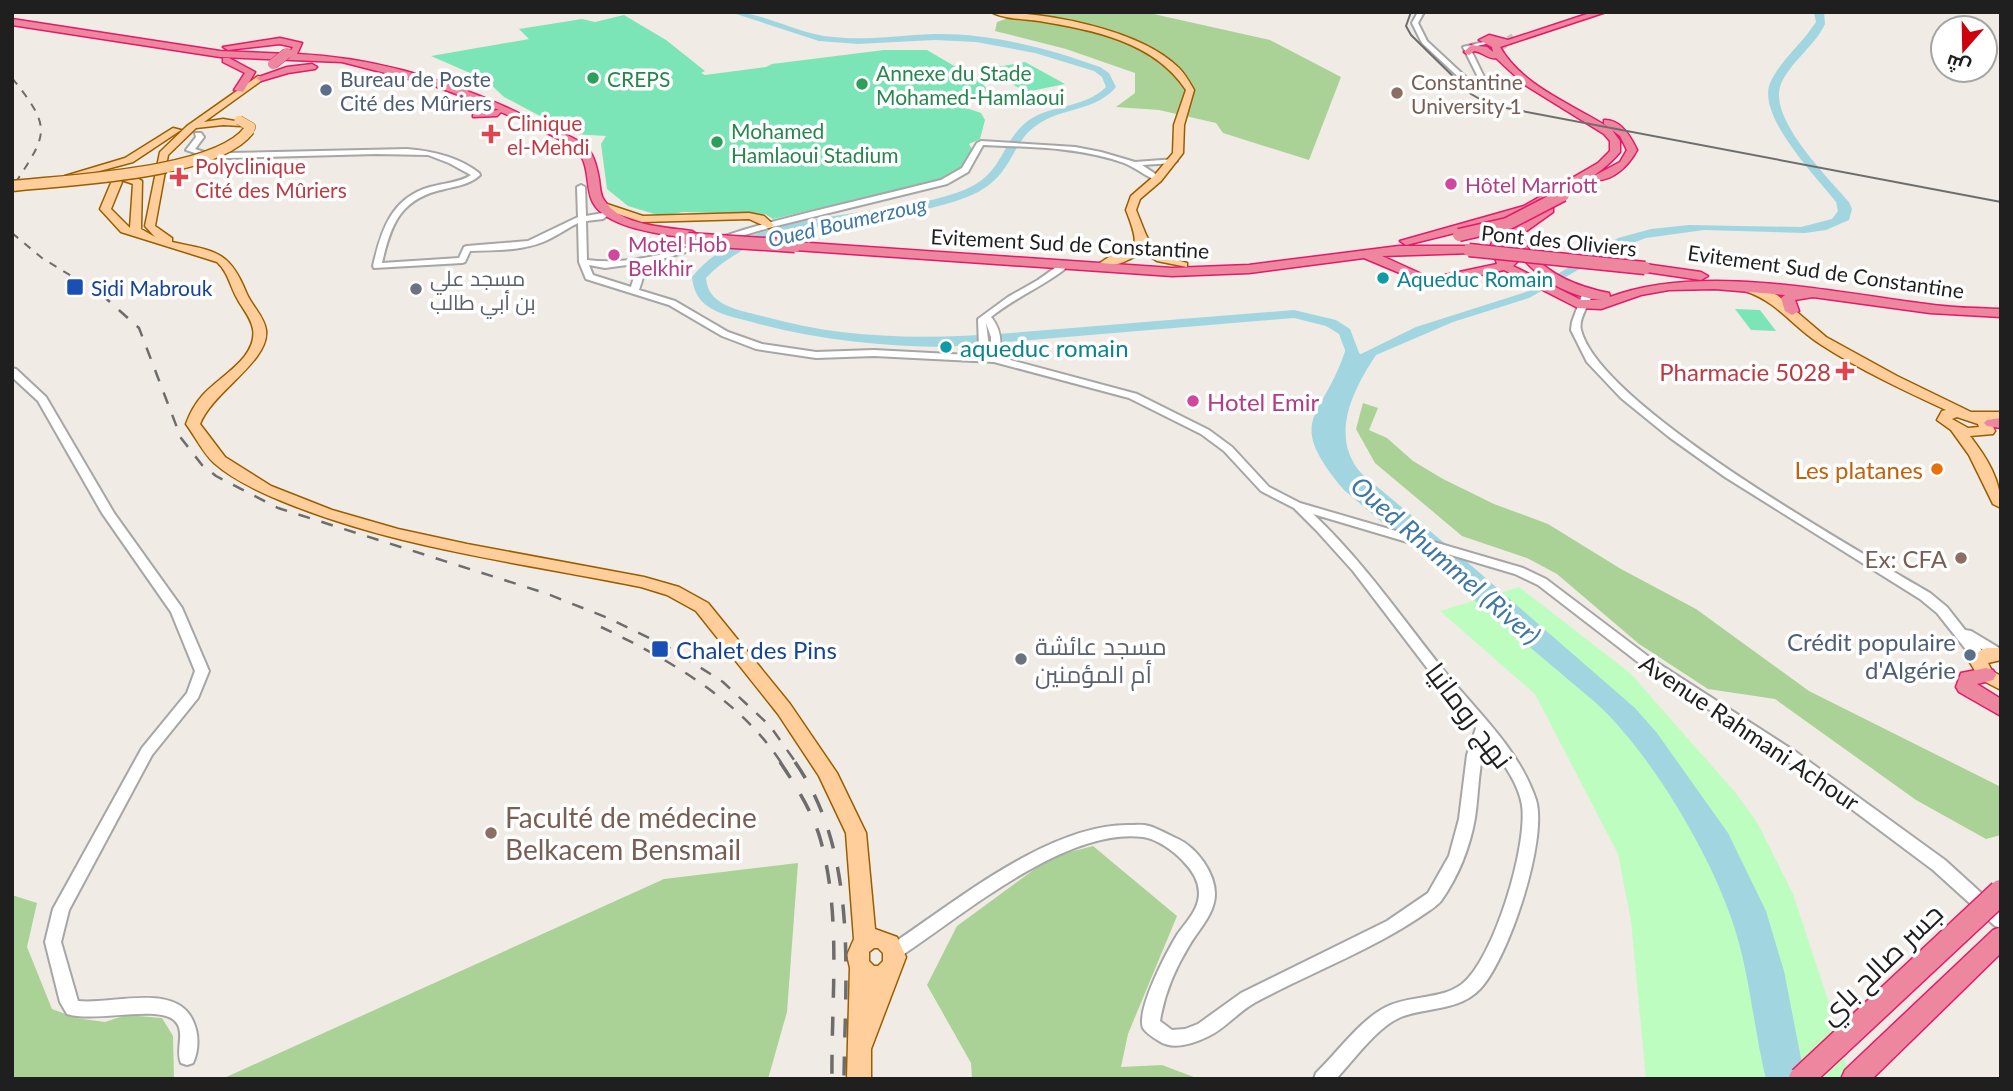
<svg xmlns="http://www.w3.org/2000/svg" width="2013" height="1091" font-family="Lato,Cairo,sans-serif">
  <style>
    .forest { fill: #abd296 }
    .park { fill: #befdc0 }
    .pitch { fill: #7ce5b7 }
    .water { fill: #a1d6e1 }
    .lines { fill: none; stroke-linecap: round; stroke-linejoin: round }
    .river { fill: #a1d6e1; fill-rule: evenodd }
    .highway-tunnel { stroke: #c6c2bd; stroke-width: 10; stroke-dasharray: 10 4.5; stroke-linecap: butt }
    .minor-casing { stroke: #a6a6a6; stroke-width: 4 }
    .major-casing { stroke: #995e00; stroke-width: 3 }
    .highway-casing { stroke: #e7186a; stroke-width: 3 }
    .minor { fill: #fff; fill-rule: evenodd }
    .major { fill: #ffce9a; fill-rule: evenodd }
    .highway { fill: #ed869f; fill-rule: evenodd }
    .tram { stroke: #6d6d6d; stroke-width: 2 }
    .rail-far2 { stroke: #6d6d6d; stroke-width: 2; stroke-dasharray: 8 8; stroke-linecap: butt }
    .rail-far1 { stroke: #6d6d6d; stroke-width: 2.5; stroke-dasharray: 12 12; stroke-linecap: butt }
    .rail { stroke: #6d6d6d; stroke-width: 3.5; stroke-dasharray: 19 19; stroke-linecap: butt }
    .major-bridge-far1-casing { stroke: #995e00; stroke-width: 10; stroke-linecap: butt }
    .major-bridge-casing { stroke: #995e00; stroke-width: 13; stroke-linecap: butt }
    .highway-bridge-far2-casing { stroke: #e7186a; stroke-width: 11; stroke-linecap: butt }
    .highway-bridge-far1-casing { stroke: #e7186a; stroke-width: 15; stroke-linecap: butt }
    .highway-bridge-casing { stroke: #e7186a; stroke-width: 27; stroke-linecap: butt }
    .major-bridge-far1 { stroke: #ffce9a; stroke-width: 9 }
    .major-bridge { stroke: #ffce9a; stroke-width: 10 }
    .highway-bridge-far2 { stroke: #ed869f; stroke-width: 10 }
    .highway-bridge-far1 { stroke: #ed869f; stroke-width: 12 }
    .highway-bridge { stroke: #ed869f; stroke-width: 24 }
    .leisure-dot { fill: #2e9e5b; stroke: #fff; stroke-width: 2.5 }
    .service-dot { fill: #5c6f8a; stroke: #fff; stroke-width: 2.5 }
    .education-dot { fill: #8d6e63; stroke: #fff; stroke-width: 2.5 }
    .health-dot { fill: #e0444e; stroke: #fff; stroke-width: 2.5 }
    .hotel-dot { fill: #d1479c; stroke: #fff; stroke-width: 2.5 }
    .culture-dot { fill: #0f9aa8; stroke: #fff; stroke-width: 2.5 }
    .transit-dot { fill: #1a4fb4; stroke: #fff; stroke-width: 2.5 }
    .worship-dot { fill: #6b7280; stroke: #fff; stroke-width: 2.5 }
    .food-dot { fill: #e8710a; stroke: #fff; stroke-width: 2.5 }
    .labels { text-anchor: middle; dominant-baseline: central; stroke-width: 7; stroke-linejoin: round; paint-order: stroke }
    .far-leisure-label { font-size: 21px; fill: #27864d; stroke: #fff; text-anchor: start }
    .far-service-label { font-size: 21px; fill: #4e5e75; stroke: #fff; text-anchor: start }
    .far-education-label { font-size: 21px; fill: #785e54; stroke: #fff; text-anchor: start }
    .far-health-label { font-size: 21px; fill: #be3a42; stroke: #fff; text-anchor: start }
    .far-hotel-label { font-size: 21px; fill: #b23c85; stroke: #fff; text-anchor: start }
    .far-water-label { font-size: 21px; font-style: italic; fill: #3f78a5; stroke: #fff }
    .far-street-label { font-size: 21px; fill: #1f1f1f; stroke: #fff }
    .far-worship-label { font-size: 21px; fill: #5b616d; stroke: #fff; text-anchor: start }
    .far-culture-label { font-size: 21px; fill: #0d838f; stroke: #fff; text-anchor: start }
    .far-transit-label { font-size: 21px; fill: #164399; stroke: #fff; text-anchor: start }
    .culture-label { font-size: 24px; fill: #0d838f; stroke: #fff; text-anchor: start }
    .health-label { font-size: 24px; fill: #be3a42; stroke: #fff; text-anchor: end }
    .hotel-label { font-size: 24px; fill: #b23c85; stroke: #fff; text-anchor: start }
    .food-label { font-size: 24px; fill: #c56008; stroke: #fff; text-anchor: end }
    .education-label { font-size: 24px; fill: #785e54; stroke: #fff; text-anchor: end }
    .service-label { font-size: 24px; fill: #4e5e75; stroke: #fff; text-anchor: end }
    .worship-label { font-size: 24px; fill: #5b616d; stroke: #fff; text-anchor: start }
    .transit-label { font-size: 24px; fill: #164399; stroke: #fff; text-anchor: start }
    .street-label { font-size: 24px; fill: #1f1f1f; stroke: #fff }
    .water-label { font-size: 26px; font-style: italic; fill: #3f78a5; stroke: #fff }
    .near-street-label { font-size: 28px; fill: #1f1f1f; stroke: #fff }
    .near-education-label { font-size: 28px; fill: #785e54; stroke: #fff; text-anchor: start }
  </style>
  <rect width="100%" height="100%" fill="#f0ebe4"/>
  <!-- forest -->
  <g class="forest">
    <path d="M1025,12L1149,13L1270,40L1341,77L1309,160L1223,133L1216,123L1159,110L1116,107L1135,93V73L1066,49L995,31L997,22Z"/>
    <path d="M1363,403L1378,408L1369,430L1387,438L1413,461L1443,479L1494,504L1548,524L1621,569L1696,609L1809,691L2001,787V835L1986,839L1916,800L1775,699L1708,689L1639,644L1557,574L1527,558L1462,536L1375,463L1356,429Z"/>
    <path d="M1093,846L1177,916L1128,1034L1121,1067L1162,1065L1199,1079H972L971,1063L927,985L957,926L1051,857Z"/>
    <path d="M798,863L787,1012L768,1079H222L664,879Z"/>
    <path d="M12,895L37,903L27,947L52,1009L76,1018L105,1022L126,1015L162,1018L173,1036L174,1079H12Z"/>
  </g>
  <!-- park -->
  <path class="park" d="M1519,587L1630,673L1735,792L1757,822L1793,894L1833,1015L1850,1079H1646L1631,921L1618,854L1535,694L1440,611Z"/>
  <!-- pitch -->
  <g class="pitch">
    <path d="M624,15L666,40L705,71L701,73L705,75L766,67L772,64L884,50H927L980,81L988,90L979,96H965L963,102H958V105L981,113L985,120L980,139L969,144L972,149L961,169L940,180L773,219L765,214L683,212L661,216L628,206L607,189L601,144L606,136L574,134L504,97L486,80L431,56L529,39L519,29L582,19L595,22Z"/>
    <path d="M1025,62L1065,84L1026,92L986,69Z"/>
    <path d="M1735,309L1760,310L1776,331L1751,330Z"/>
  </g>
  <!-- water -->
  <path class="water" d="M1814,12H1824L1825,24C1815,46 1791,61 1781,84C1767,118 1829,178 1849,202L1852,209L1849,220L1826,230L1805,233L1704,230L1646,238L1611,251L1529,298L1453,322L1376,355C1352,391 1329,438 1362,474L1473,567L1635,708L1657,733L1728,833L1766,911L1784,971L1805,1079H1766C1755,1034 1751,988 1739,943C1719,867 1653,755 1596,703L1344,490C1282,416 1324,420 1346,348L1355,349L1356,353L1361,354L1416,327L1529,291L1618,238L1651,229L1689,225L1801,227L1832,219L1838,211L1836,202C1817,177 1754,114 1771,81C1780,62 1799,46 1811,29L1816,22Z"/>
  <g class="lines">
    <!-- river -->
    <path class="river" d="M730,12C765,12 797,34 833,37C867,41 900,35 934,34C991,33 1047,48 1100,67L1109,73L1116,87C1096,111 1065,107 1040,123C1008,142 1016,178 967,197C886,229 769,211 706,278C708,306 739,310 762,316C868,346 964,337 1072,328C1146,322 1220,316 1294,310L1336,320L1350,329L1363,363L1361,366H1351L1339,334L1326,326L1294,318L946,347C880,346 816,340 752,322C737,318 719,315 706,305C697,298 693,288 692,277C747,208 877,220 956,193C1007,176 997,144 1029,120C1053,104 1085,108 1106,87L1102,77L1094,71L1035,53L976,42L934,40L858,44L819,41Z"/>
    <!-- highway-tunnel -->
    <path class="highway-tunnel" d="M1496,48L1514,38"/>
    <!-- minor casing -->
    <g class="minor-casing">
      <g id="minor">
        <path d="M1418,12H1424L1418,23L1427,41L1470,81L1476,83L1479,79L1463,47L1488,41V43L1470,48L1485,79L1480,86L1466,84L1422,43L1412,23Z"/>
        <path d="M195,133H201L204,137L195,149L204,152L229,153L407,149C432,151 459,157 479,173L480,175C471,184 457,186 445,189C401,198 391,223 382,263L459,258L464,247L467,246L528,241L578,217L577,187L581,185L585,187L586,216L603,213L607,216L603,219L586,221L587,260C645,268 709,239 764,224C823,208 882,195 941,180L962,168L977,143L981,141L1075,147L1101,152L1135,162L1176,159L1177,161L1173,163L1142,165L1160,177V181H1157C1146,176 1136,168 1124,163C1081,147 1029,147 983,145L968,172L947,184L772,227L655,261L646,268L639,290L675,301L728,332L762,344L816,352L874,350L988,356L979,348L978,319L1008,297L1038,280L1059,265H1065V269C1042,287 1014,298 991,317C1001,329 1002,342 999,357L1137,394L1209,430L1232,447L1269,487L1300,503L1523,568L1546,579L1653,660L1796,752L1945,860L2001,911V928L1995,926L1933,870L1786,760L1643,666L1538,585L1515,574L1313,514C1363,561 1402,618 1445,672C1478,713 1519,749 1536,800C1548,840 1508,960 1480,989C1459,1011 1427,1007 1401,1017C1377,1027 1354,1060 1336,1079H1314L1316,1073C1337,1053 1360,1020 1386,1007C1410,995 1441,1000 1462,984C1494,959 1528,845 1522,805C1518,781 1500,759 1486,740C1478,766 1479,792 1475,818C1470,847 1458,877 1441,901C1436,907 1427,912 1420,917C1369,951 1310,973 1256,1002C1239,1011 1226,1028 1209,1036C1195,1043 1174,1051 1159,1041C1154,1038 1146,1033 1143,1028C1136,1010 1167,951 1177,935C1186,922 1199,910 1199,893C1199,881 1192,870 1183,861C1174,851 1157,839 1143,837C1066,827 963,915 901,956L895,958L889,956L887,951L889,946C954,903 1047,825 1128,825C1135,825 1143,824 1149,826C1159,829 1169,835 1178,839C1197,848 1215,873 1215,894C1215,914 1198,930 1189,946C1176,967 1166,990 1161,1015L1160,1021L1172,1030L1185,1029L1198,1024L1241,993L1387,921L1428,893L1449,856L1459,819L1467,755L1476,728L1437,681L1353,571L1316,530L1294,508L1261,491L1224,451L1201,434L1129,398L994,362L874,356L816,358L756,349L722,336L669,305L586,279L579,262L578,223C566,229 555,237 543,242C520,251 495,250 470,251L465,262L462,263L374,268L373,266C381,231 391,198 430,187C444,183 459,183 471,175L449,163L428,155L376,154L229,158L204,156L186,150L196,137ZM641,263L637,267L631,287L593,275L589,265L605,268ZM986,323L991,337V348L989,347Z"/>
        <path d="M1587,292L1592,295C1589,305 1578,319 1581,330C1600,406 1857,550 1930,593L1947,607L1965,630L1971,631L2001,649V658L1994,657L1980,648L1987,658L1985,661H1975L1937,613L1920,599L1725,477L1669,437L1621,398L1587,362L1571,330L1572,322L1582,295Z"/>
        <path d="M12,368L16,369L46,397L114,513L182,608L209,671L198,698L152,755L69,910L61,942L78,1001C112,1005 176,982 193,1021C199,1034 199,1050 193,1063L187,1065L181,1063C175,1050 186,1032 175,1021C159,1004 94,1023 67,1014L60,1002L45,942L53,909L142,748L187,693L195,671L171,612L102,513L38,401L12,377Z"/>
      </g>
    </g>
    <!-- major casing -->
    <g class="major-casing">
      <g id="major">
        <path d="M991,12C1045,12 1140,29 1179,68C1185,74 1190,83 1194,90L1184,125L1183,153L1161,181L1140,199L1136,210C1151,246 1148,252 1187,263V267L1157,261L1142,251C1133,259 1111,270 1100,263C1129,241 1146,261 1126,210L1131,196L1153,177L1173,153L1174,125L1186,90C1154,41 1092,30 1039,21C1024,19 1004,19 991,12Z"/>
        <path d="M258,76L265,78L204,122L223,119L241,122V126L223,125L196,128L168,155L155,226L172,238V242C214,251 229,250 246,292C251,305 264,316 266,330C270,361 213,391 200,424L225,457L271,486L332,510L398,529L467,544L644,577L679,587L708,603L790,704L837,773L866,833L875,929L897,937L906,957L871,1049V1079H847L850,968L847,955L854,939L846,833L819,776L778,714L696,611L667,595L641,587C523,563 401,549 289,504C264,494 234,481 214,463C203,453 195,436 186,424C190,413 195,404 202,396C218,377 258,358 253,329C251,318 243,309 238,300C230,287 229,273 217,262L121,232L100,209L111,183L103,176C114,169 130,172 142,181L141,229L155,237L145,226L160,152L187,126ZM119,179L133,184L130,228L111,209L122,182ZM874,948H878L883,953V961L878,966H874L869,961V952Z"/>
        <path d="M173,128L181,130L133,162L70,179L65,176L125,158Z"/>
        <path d="M601,202L643,216L749,213L764,216L774,225L769,228L749,219L642,222L597,207V203Z"/>
        <path d="M1749,284L1777,295L1826,337L1897,376L1971,412H2001V420H1990L1995,431L1993,434L1970,436C1987,458 2001,480 2001,508L1993,504L1969,455L1951,430L1937,420L1942,411L1946,410C1903,390 1860,370 1820,344C1792,326 1778,302 1745,291L1743,288ZM1957,417L1978,424L1979,427L1968,428L1952,419Z"/>
        <path d="M1987,648H2001V660L1988,663L1992,671L2001,676V690L1980,679L1969,661L1981,650Z"/>
      </g>
    </g>
    <!-- highway casing -->
    <g class="highway-casing">
      <g id="highway">
        <path d="M1593,12H1606L1500,47C1523,87 1574,105 1611,129L1604,124V120C1621,119 1631,137 1637,150C1629,165 1613,182 1594,180V176L1620,162L1627,150L1620,136L1612,130L1620,141V152C1599,178 1546,207 1513,218L1503,245L1508,258L1518,261L1513,266L1581,300H1602C1565,297 1523,271 1509,235L1514,228L1549,205L1553,206V212L1521,235C1536,271 1574,286 1609,293L1610,297C1701,263 1831,292 1926,304C1951,308 1976,308 2001,309V317L1930,313L1813,297L1795,300L1799,311L1792,315L1785,311L1781,298L1785,295L1715,289L1669,290L1641,295L1601,309L1578,308L1504,270L1445,283L1426,284L1364,258L1249,273L1172,276L795,250L789,246L795,242L1172,268L1249,265L1399,246H1469L1473,247V253L1382,256L1426,276L1445,275L1497,264L1491,245L1499,222L1406,245L1400,241L1524,206L1598,163L1610,151V141L1604,134L1525,85L1496,58C1489,60 1483,52 1474,51L1469,55L1464,52L1471,45L1487,47L1493,52L1492,47L1479,40L1489,35L1508,40Z"/>
        <path d="M12,19L220,51L289,54L293,47L280,44L228,50L223,47L280,38L302,43L297,54C383,58 465,85 541,124C554,130 573,136 584,145C594,153 597,168 599,179C600,185 600,195 604,200C620,226 665,227 692,231L698,235L692,239C665,234 601,229 591,198C586,183 589,164 578,152C568,140 518,120 501,112L497,116L473,117V113L499,110L432,85L342,62L220,57L12,25Z"/>
        <path d="M223,58H229L255,72L243,92L234,90L245,73L223,62Z"/>
        <path d="M312,64L317,67L315,69L288,73L261,81L256,78L287,67Z"/>
        <path d="M1645,264L1701,272L1708,276L1701,280L1640,271V265Z"/>
        <path d="M2001,418V428L1987,426L1984,423L1987,420Z"/>
        <path d="M1986,668L1993,670L1996,675L1993,680L1977,684L2001,699V716L1959,692L1956,687L1961,673Z"/>
        <path d="M2001,927V953L1872,1079H1841L1845,1070L1993,930Z"/>
      </g>
    </g>
    <!-- minor -->
    <use href="#minor" class="minor"/>
    <!-- major -->
    <use href="#major" class="major"/>
    <!-- highway -->
    <use href="#highway" class="highway"/>
    <!-- tram -->
    <path class="tram" d="M1411,12L1406,26L1411,35L1471,94L1490,105L2001,202"/>
    <!-- rail-far2 -->
    <g class="rail-far2">
      <path d="M12,78C54,130 47,134 12,188"/>
      <path d="M12,233L42,258L104,296"/>
    </g>
    <!-- rail-far1 -->
    <g class="rail-far1">
      <path d="M101,294L139,328L181,438L202,465L216,476L278,508L545,593L608,618L668,647L723,682L770,726L797,764"/>
      <path d="M601,627C668,659 741,700 782,764"/>
    </g>
    <!-- rail -->
    <g class="rail">
      <path d="M780,762C796,786 812,811 820,838C842,915 831,1000 832,1079"/>
      <path d="M795,762C859,853 845,975 844,1079"/>
    </g>
    <!-- major-bridge-far1 casing -->
    <g class="major-bridge-far1-casing">
      <path id="major-bridge-far1" d="M239,120L251,127L248,132"/>
    </g>
    <!-- major-bridge casing -->
    <g class="major-bridge-casing">
      <path id="major-bridge" d="M12,186C67,180 217,174 249,130"/>
    </g>
    <!-- highway-bridge-far2 casing -->
    <g class="highway-bridge-far2-casing">
      <path id="highway-bridge-far2" d="M273,64L287,53"/>
    </g>
    <!-- highway-bridge-far1 casing -->
    <g class="highway-bridge-far1-casing">
      <g id="highway-bridge-far1">
        <path d="M1459,235L1507,224L1563,195"/>
        <path d="M688,239L795,246"/>
        <path d="M1469,250L1645,268"/>
      </g>
    </g>
    <!-- highway-bridge casing -->
    <g class="highway-bridge-casing">
      <path id="highway-bridge" d="M1801,1079L2001,892"/>
    </g>
    <!-- major-bridge-far1 -->
    <use href="#major-bridge-far1" class="major-bridge-far1"/>
    <!-- major-bridge -->
    <use href="#major-bridge" class="major-bridge"/>
    <!-- highway-bridge-far2 -->
    <use href="#highway-bridge-far2" class="highway-bridge-far2"/>
    <!-- highway-bridge-far1 -->
    <use href="#highway-bridge-far1" class="highway-bridge-far1"/>
    <!-- highway-bridge -->
    <use href="#highway-bridge" class="highway-bridge"/>
  </g>
  <!-- markers -->
  <g class="leisure-dot">
    <circle cx="593" cy="78" r="7"/>
    <circle cx="862" cy="84" r="7"/>
    <circle cx="717" cy="142" r="7"/>
  </g>
  <g class="service-dot">
    <circle cx="326" cy="90" r="7"/>
    <circle cx="1970" cy="655" r="7"/>
  </g>
  <g class="education-dot">
    <circle cx="1397" cy="93" r="7"/>
    <circle cx="1961" cy="558" r="7"/>
    <circle cx="491" cy="833" r="7"/>
  </g>
  <g class="health-dot">
    <path d="M487.5 123.5h7v7h7v7h-7v7h-7v-7h-7v-7h7z"/>
    <path d="M175.5 166.5h7v7h7v7h-7v7h-7v-7h-7v-7h7z"/>
    <path d="M1841.5 360.5h7v7h7v7h-7v7h-7v-7h-7v-7h7z"/>
  </g>
  <g class="hotel-dot">
    <circle cx="1451" cy="184" r="7"/>
    <circle cx="614" cy="255" r="7"/>
    <circle cx="1193" cy="401" r="7"/>
  </g>
  <g class="culture-dot">
    <circle cx="1383" cy="278" r="7"/>
    <circle cx="946" cy="347" r="7"/>
  </g>
  <g class="transit-dot">
    <rect x="66" y="278" width="18" height="18" rx="3.5"/>
    <rect x="651" y="640" width="18" height="18" rx="3.5"/>
  </g>
  <g class="worship-dot">
    <circle cx="416" cy="289" r="7"/>
    <circle cx="1021" cy="659" r="7"/>
  </g>
  <circle class="food-dot" cx="1937" cy="469" r="7"/>
  <g class="labels">
    <!-- far-leisure labels -->
    <g class="far-leisure-label">
      <text x="876" y="72">Annexe du Stade<tspan x="876" dy="24">Mohamed-Hamlaoui</tspan></text>
      <text x="607" y="78">CREPS</text>
      <text x="731" y="130">Mohamed<tspan x="731" dy="24">Hamlaoui Stadium</tspan></text>
    </g>
    <!-- far-service labels -->
    <g class="far-service-label">
      <text x="340" y="78">Bureau de Poste<tspan x="340" dy="24">Cité des Mûriers</tspan></text>
    </g>
    <!-- far-education labels -->
    <g class="far-education-label">
      <text x="1411" y="81">Constantine<tspan x="1411" dy="24">University 1</tspan></text>
    </g>
    <!-- far-health labels -->
    <g class="far-health-label">
      <text x="507" y="122">Clinique<tspan x="507" dy="24">el-Mehdi</tspan></text>
      <text x="195" y="165">Polyclinique<tspan x="195" dy="24">Cité des Mûriers</tspan></text>
    </g>
    <!-- far-hotel labels -->
    <g class="far-hotel-label">
      <text x="1465" y="184">Hôtel Marriott</text>
      <text x="628" y="243">Motel Hob<tspan x="628" dy="24">Belkhir</tspan></text>
    </g>
    <!-- far-water labels -->
    <g class="far-water-label">
      <text transform="translate(847 221) rotate(-13)">Oued Boumerzoug</text>
    </g>
    <!-- far-street labels -->
    <g class="far-street-label">
      <text transform="translate(1559 240) rotate(6)">Pont des Oliviers</text>
      <text transform="translate(1070 243) rotate(3)">Evitement Sud de Constantine</text>
      <text transform="translate(1826 271) rotate(8)">Evitement Sud de Constantine</text>
    </g>
    <!-- far-worship labels -->
    <g class="far-worship-label">
      <text x="430" y="277">مسجد علي<tspan x="430" dy="24">بن أبي طالب</tspan></text>
    </g>
    <!-- far-culture labels -->
    <g class="far-culture-label">
      <text x="1397" y="278">Aqueduc Romain</text>
    </g>
    <!-- far-transit labels -->
    <g class="far-transit-label">
      <text x="91" y="287">Sidi Mabrouk</text>
    </g>
    <!-- culture labels -->
    <g class="culture-label">
      <text x="960" y="347">aqueduc romain</text>
    </g>
    <!-- health labels -->
    <g class="health-label">
      <text x="1831" y="371">Pharmacie 5028</text>
    </g>
    <!-- hotel labels -->
    <g class="hotel-label">
      <text x="1207" y="401">Hotel Emir</text>
    </g>
    <!-- food labels -->
    <g class="food-label">
      <text x="1923" y="469">Les platanes</text>
    </g>
    <!-- education labels -->
    <g class="education-label">
      <text x="1947" y="558">Ex: CFA</text>
    </g>
    <!-- service labels -->
    <g class="service-label">
      <text x="1956" y="641">Crédit populaire<tspan x="1956" dy="28">d'Algérie</tspan></text>
    </g>
    <!-- worship labels -->
    <g class="worship-label">
      <text x="1035" y="645">مسجد عائشة<tspan x="1035" dy="28">أم المؤمنين</tspan></text>
    </g>
    <!-- transit labels -->
    <g class="transit-label">
      <text x="676" y="649">Chalet des Pins</text>
    </g>
    <!-- street labels -->
    <g class="street-label">
      <text transform="translate(1750 732) rotate(34)">Avenue Rahmani Achour</text>
    </g>
    <!-- water labels -->
    <g class="water-label">
      <text transform="translate(1446 560) rotate(41)">Oued Rhummel (River)</text>
    </g>
    <!-- near-street labels -->
    <g class="near-street-label">
      <text transform="translate(1470 715) rotate(53)">نهج رومانيا</text>
      <text transform="translate(1880 963) rotate(-44)">جسر صالح باي</text>
    </g>
    <!-- near-education labels -->
    <g class="near-education-label">
      <text x="505" y="817">Faculté de médecine<tspan x="505" dy="32">Belkacem Bensmail</tspan></text>
    </g>
  </g>
  <!-- border -->
  <rect width="2013" height="1091" fill="none" stroke="#1f1f1f" stroke-width="28"/>
  <!-- north arrow -->
  <g transform="translate(1964 49) rotate(200)"><circle r="33" fill="#ffffff" stroke="#a5a5a5" stroke-width="2"/>
  <path d="M0-5L12 26L0 18L-12 26Z" fill="#cd000b"/>
  <text y="-10" font-size="19" font-weight="bold" text-anchor="middle" fill="#1f1f1f">ش</text>
  </g>
</svg>
